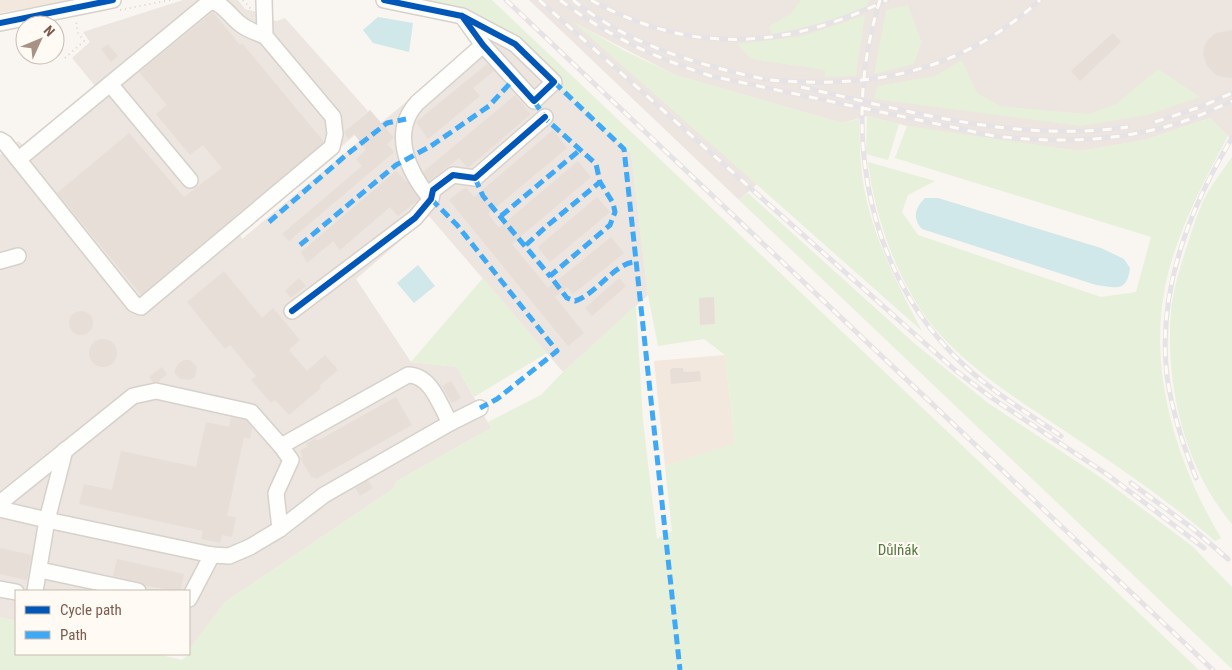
<svg xmlns="http://www.w3.org/2000/svg" width="1232" height="670" font-family="'Roboto Condensed',sans-serif">
  <style>
    .residential { fill: #f2e8de }
    .industrial { fill: #ede5e0 }
    .green { fill: #e7f0db }
    .water { fill: #d0e8ea }
    .building { fill: #e6ded7 }
    .lines { fill: none; stroke-linecap: round; stroke-linejoin: round }
    .minor-casing { stroke: #d7d1cb; stroke-width: 18 }
    .path { stroke: #dcd5d0; stroke-width: 2; stroke-dasharray: 1 4; stroke-linecap: butt }
    .minor { stroke: #fefefd; stroke-width: 15 }
    .rail-casing { stroke: #e6e3e7; stroke-width: 5 }
    .rail { stroke: #fffaf3; stroke-width: 3; stroke-dasharray: 9; stroke-linecap: butt }
    .quiet { stroke: #3fa9f5; stroke-width: 5; stroke-dasharray: 10 5; stroke-linecap: butt }
    .cycleway-casing { stroke: #fffaf3; stroke-width: 9 }
    .cycleway { stroke: #0057b8; stroke-width: 6 }
    .labels { text-anchor: middle; dominant-baseline: central; stroke-width: 4; stroke-linejoin: round; paint-order: stroke }
    .park-label { font-size: 15px; fill: #537a41; stroke: #fffaf3 }
  </style>
  <rect width="100%" height="100%" fill="#f9f5f0"/>
  <!-- residential -->
  <g class="residential">
    <path d="M0,0H72L0,13Z"/>
    <path d="M725,355L735,444L665,466L654,361Z"/>
  </g>
  <!-- industrial -->
  <g class="industrial">
    <path d="M183,0H238L245,9L257,12V17L277,21L285,18L368,111L349,128L355,135L239,232L242,239L497,26L631,153L648,295L563,372L429,216L356,279L411,362L457,367L491,428L397,481L393,489L225,602L189,650V591H16V621L0,617V155L18,141L23,145L95,86L72,58L90,42L83,32Z"/>
    <path d="M529,0H1232V140L1210,118L1145,140L1080,151L986,139L907,126L867,116L842,123L675,75L575,23L757,184L739,200Z"/>
  </g>
  <!-- green -->
  <g class="green">
    <path d="M384,0H492L1199,670H0V617L16,621V654H157L182,660L189,654V650L225,602L393,489L397,481L491,428L488,422L541,395L563,372L636,305L643,421L657,539L672,531L665,466L735,443L725,355L704,339L658,346L648,295L631,154L515,44L462,16Z"/>
    <path d="M801,0H869L867,6C836,19 804,29 771,34L769,26L790,14Z"/>
    <path d="M908,5L922,42L914,64L874,74L886,10Z"/>
    <path d="M865,15L856,76L825,77V70L751,59L737,44L803,36Z"/>
    <path d="M572,21L625,51L675,75L842,123L859,119C860,141 860,166 864,188C874,240 897,284 922,331Z"/>
    <path d="M962,60L977,93L1000,106L1088,114L1116,104L1158,69L1200,97L1148,115L1080,126L874,99L877,86L935,76Z"/>
    <path d="M867,116L899,124L888,160L866,154Z"/>
    <path d="M1210,118L1228,136C1203,183 1176,233 1165,287C1148,373 1177,464 1221,538L1215,541C1168,500 1117,466 1065,431C1021,402 973,372 937,331C899,287 875,219 868,162L935,181L908,195L902,212L918,235L1101,297L1136,292L1151,237L895,158L907,126L1080,151L1145,140Z"/>
    <path d="M1232,157V524C1184,467 1165,384 1171,311C1174,285 1182,261 1190,237C1195,222 1200,206 1208,192C1215,180 1224,169 1232,157Z"/>
    <path d="M748,193L914,343L988,403L1103,479L1192,546L1232,587V669L739,200Z"/>
    <path d="M483,278L547,353L474,397L457,367L411,362Z"/>
  </g>
  <!-- water -->
  <g class="water">
    <path d="M378,17L413,23L409,52L373,43L363,30Z"/>
    <path d="M925,198H938L1101,248L1124,259L1130,268C1127,292 1117,288 1096,285L922,229C912,218 915,208 925,198Z"/>
    <path d="M418,265L435,286L414,303L397,283Z"/>
  </g>
  <!-- building -->
  <g class="building">
    <path d="M213,12L240,45L242,43L324,142L141,295L57,193L129,133L184,197L222,168L203,145L190,155L156,114L167,105L139,72Z"/>
    <path d="M1232,30V78L1222,77L1216,75L1207,66L1203,54L1204,47L1207,41L1216,33Z"/>
    <path d="M1113,33L1121,42L1080,81L1071,71Z"/>
    <path d="M108,44L118,56L111,62L101,49Z"/>
    <path d="M487,64L494,71L473,88L480,96L428,139L416,122Z"/>
    <path d="M515,95L531,114L468,168L459,158L429,181L423,172Z"/>
    <path d="M370,110L394,138L387,144L394,152L289,241L282,234L362,166L356,159L366,150L354,134L348,139L344,132Z"/>
    <path d="M553,130L567,148L488,214L499,228L578,161L591,177L512,244L548,288L611,237L624,253L573,294L567,287L555,297L584,333L568,346L449,200L466,187L474,197Z"/>
    <path d="M396,171L409,184L419,199L418,200L398,216L390,207L340,250L333,241L307,263L301,252Z"/>
    <path d="M597,197L610,212L550,262L539,249V246Z"/>
    <path d="M224,271L262,318L273,308L300,340L289,350L307,371L325,355L338,370L319,386L321,388L289,415L275,400L271,403L251,380L256,376L230,345L225,349L187,302Z"/>
    <path d="M299,278L306,286L291,298L285,291Z"/>
    <path d="M619,278L626,286L592,316L585,308Z"/>
    <path d="M714,297L715,324L700,325L699,298Z"/>
    <circle cx="81" cy="323" r="12"/>
    <circle cx="103" cy="353" r="14"/>
    <path d="M184,360H190L197,367L195,377L190,380L180,379L174,372L178,364Z"/>
    <path d="M162,367L167,374L158,382H153L149,377Z"/>
    <path d="M673,368H683L684,372L700,371L701,381L671,384L670,370Z"/>
    <path d="M451,381L461,398L452,403L442,386Z"/>
    <path d="M396,397L412,425L316,479L314,477L312,478L300,458L303,457L300,451L308,446L306,444L316,438L317,441Z"/>
    <path d="M231,417L246,420L252,428L250,439L244,437L227,516L236,517L232,537L222,535L220,543L201,539L203,531L79,504L84,484L112,490L121,451L196,467L206,422L229,427Z"/>
    <path d="M368,480L373,488L360,496L355,488Z"/>
    <path d="M0,548L32,555L27,580L0,574Z"/>
    <path d="M117,559L184,574L180,591L146,586L140,582L113,576Z"/>
  </g>
  <g class="lines">
    <!-- minor casing -->
    <g class="minor-casing">
      <g id="minor">
        <path d="M384,0L462,16L515,44L554,82L534,101L483,45L462,16"/>
        <path d="M0,23L113,0"/>
        <path d="M110,84L190,180"/>
        <path d="M0,140L5,143L134,304L141,307L332,147L335,134L333,117L265,36L264,0"/>
        <path d="M19,159L207,4L213,1C225,6 230,16 239,23C247,30 255,32 265,36"/>
        <path d="M431,199C408,172 390,133 417,103L483,45"/>
        <path d="M0,261L18,256"/>
        <path d="M292,311L415,218L431,199L433,190L453,175L475,178L545,117"/>
        <path d="M450,423L480,408"/>
        <path d="M0,503L133,396L156,391L251,412L281,446L408,375C431,375 440,405 450,423L324,495L280,529L250,547L229,556L212,555L47,520L35,591"/>
        <path d="M0,509L47,520L65,450"/>
        <path d="M280,529L276,493L291,460L281,446"/>
        <path d="M40,570L138,591"/>
        <path d="M0,589L16,592"/>
        <path d="M189,599L212,555"/>
      </g>
    </g>
    <!-- path -->
    <g class="path">
      <path d="M243,0L251,9"/>
      <path d="M120,10L170,0"/>
      <path d="M65,58L84,41L78,33L76,21"/>
    </g>
    <!-- minor -->
    <use href="#minor" class="minor"/>
    <!-- rail casing -->
    <g class="rail-casing">
      <g id="rail">
        <path d="M506,0L1213,670"/>
        <path d="M539,0L955,370L992,398L1108,475L1204,548"/>
        <path d="M560,0C606,35 655,58 711,76L994,136C1054,143 1114,142 1172,125C1193,119 1212,110 1232,101"/>
        <path d="M573,0C629,45 695,64 764,79"/>
        <path d="M591,0C692,56 786,49 887,0"/>
        <path d="M880,0C843,118 862,256 947,348C979,384 1022,409 1061,436"/>
        <path d="M770,80C874,89 960,72 1040,0"/>
        <path d="M801,87C909,111 1016,143 1128,127"/>
        <path d="M1155,122L1200,107L1232,93"/>
        <path d="M1196,478C1183,445 1172,412 1167,376C1157,291 1189,209 1232,138"/>
        <path d="M1131,483L1192,528L1228,559"/>
      </g>
    </g>
    <!-- rail -->
    <use href="#rail" class="rail"/>
    <!-- quiet -->
    <g class="quiet">
      <path d="M554,82L624,149L680,670"/>
      <path d="M534,101L547,120L596,164L600,182L613,203L615,212L610,225L550,276L567,298L575,301C597,294 615,262 636,262"/>
      <path d="M475,178L483,196L550,276"/>
      <path d="M431,199L457,225L557,351L497,399L480,408"/>
      <path d="M501,216L581,149"/>
      <path d="M269,222L345,156L387,123L406,119"/>
      <path d="M300,245L396,165L431,146L489,106L514,79"/>
      <path d="M526,245L548,225L600,182"/>
    </g>
    <!-- cycleway casing -->
    <g class="cycleway-casing">
      <g id="cycleway">
        <path d="M384,0L462,16L515,44L554,82L534,101L483,45L462,16"/>
        <path d="M0,23L113,0"/>
        <path d="M292,311L415,218L431,199L433,190L453,175L475,178L545,117"/>
      </g>
    </g>
    <!-- cycleway -->
    <use href="#cycleway" class="cycleway"/>
  </g>
  <g class="labels">
    <!-- park labels -->
    <g class="park-label">
      <text x="898" y="550">Důlňák</text>
    </g>
  </g>
  <!-- legend -->
  <rect x="15" y="590" width="175" height="65" fill="#fffaf3" stroke="#cabbb1"/>
  <rect x="25" y="606" width="25" height="8" fill="#0057b8" stroke="#cabbb1"/>
  <text x="60" y="615" font-size="15" fill="#7a5c4d">Cycle path</text>
  <rect x="25" y="631" width="25" height="8" fill="#3fa9f5" stroke="#cabbb1"/>
  <text x="60" y="640" font-size="15" fill="#7a5c4d">Path</text>
  <!-- north arrow -->
  <g transform="translate(40 40) rotate(46)"><circle r="24" fill="#fffaf3" stroke="#cabbb1"/>
  <path d="M0-4L9 19L0 12L-9 19Z" fill="#a69286"/>
  <text y="-8" font-size="14" font-weight="bold" text-anchor="middle" fill="#7a5c4d">N</text>
  </g>
</svg>
